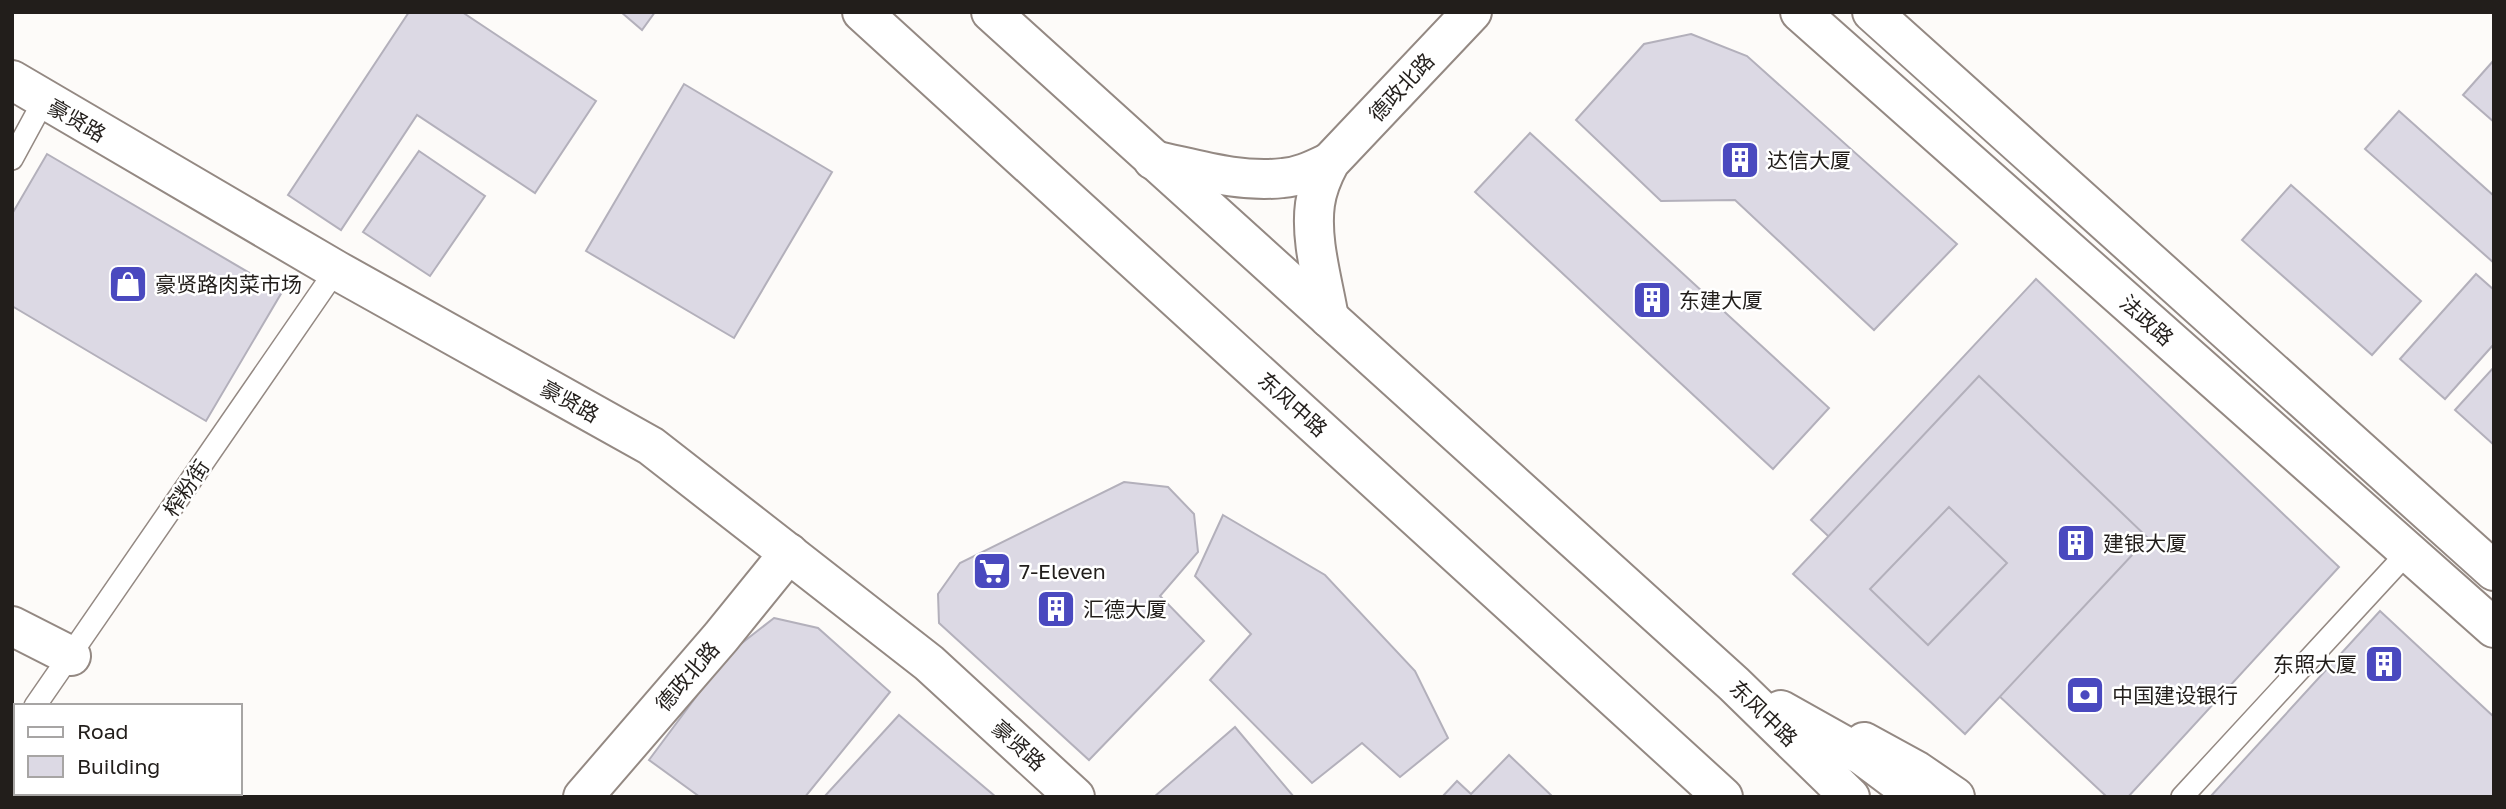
<svg xmlns="http://www.w3.org/2000/svg" width="2506" height="809" font-family="'Golos Text','Noto Sans SC',sans-serif">
  <style>
    .building { fill: #dcd9e4; stroke: #b3b0bb; stroke-width: 2 }
    .lines { fill: none; stroke-linecap: round; stroke-linejoin: round }
    .lane-casing { stroke: #948983; stroke-width: 24 }
    .street-casing { stroke: #948983; stroke-width: 42 }
    .secondary-casing { stroke: #948983; stroke-width: 42 }
    .highway-casing { stroke: #948983; stroke-width: 42 }
    .lane { stroke: #fff; stroke-width: 21 }
    .street { stroke: #fff; stroke-width: 38 }
    .secondary { stroke: #fff; stroke-width: 38 }
    .highway { stroke: #fff; stroke-width: 38 }
    .labels { text-anchor: middle; dominant-baseline: central; stroke-width: 5; stroke-linejoin: round; paint-order: stroke }
    .street-label { font-size: 21px; fill: #221e1b; stroke: #fff }
    .poi-label { font-size: 21px; fill: #221e1b; stroke: #fff; text-anchor: start }
  </style>
  <rect width="100%" height="100%" fill="#fdfbf9"/>
  <!-- building -->
  <g class="building">
    <path d="M409,12H462L596,101L535,193L417,115L341,230L288,195Z"/>
    <path d="M621,12H655L642,30Z"/>
    <path d="M1691,34L1747,56L1957,244L1874,330L1735,200L1661,201L1576,120L1644,44Z"/>
    <path d="M2494,60V122L2463,95Z"/>
    <path d="M684,84L832,172L734,338L586,251Z"/>
    <path d="M2399,111L2494,196V263L2365,149Z"/>
    <path d="M1530,133L1829,408L1773,469L1475,192Z"/>
    <path d="M419,151L485,196L430,276L363,232Z"/>
    <path d="M47,154L282,292L206,421L12,306V214Z"/>
    <path d="M2291,185L2421,301L2372,355L2242,240Z"/>
    <path d="M2476,274L2494,290V344L2445,399L2400,359Z"/>
    <path d="M2036,279L2339,567L2128,797H2107L1811,520Z"/>
    <path d="M2494,367V445L2455,410Z"/>
    <path d="M1979,376L2148,538L1965,734L1793,574Z"/>
    <path d="M1124,482L1168,487L1194,514L1198,552L1160,596L1204,641L1089,760L939,623L938,594L960,563Z"/>
    <path d="M1949,507L2007,563L1928,645L1870,589Z"/>
    <path d="M1223,515L1325,575L1415,671L1448,738L1400,777L1362,743L1312,783L1210,680L1251,634L1195,576Z"/>
    <path d="M2380,611L2494,717V797H2210Z"/>
    <path d="M774,618L818,628L890,692L805,797H700L649,760L728,654Z"/>
    <path d="M899,715L996,797H824Z"/>
    <path d="M1235,727L1294,797H1154Z"/>
    <path d="M1509,755L1553,797H1442L1457,781L1471,794Z"/>
  </g>
  <g class="lines">
    <!-- lane casing -->
    <g class="lane-casing">
      <g id="lane">
        <path d="M12,159L44,100"/>
        <path d="M35,706L336,270"/>
        <path d="M12,738L16,733"/>
        <path d="M2182,797L2408,552"/>
      </g>
    </g>
    <!-- street casing -->
    <g class="street-casing">
      <path id="street" d="M12,626L71,656"/>
    </g>
    <!-- secondary casing -->
    <g class="secondary-casing">
      <g id="secondary">
        <path d="M1800,12L2494,628"/>
        <path d="M1872,12L2494,571"/>
        <path d="M12,80L336,270L651,446L929,663L1075,797"/>
        <path d="M1153,160C1196,169 1239,183 1283,178C1300,177 1315,169 1330,162"/>
        <path d="M1329,318C1323,282 1310,240 1315,204C1317,189 1323,175 1330,162L1472,12"/>
        <path d="M1864,742L1917,771L1955,797"/>
        <path d="M583,797L721,637L789,553"/>
      </g>
    </g>
    <!-- highway casing -->
    <g class="highway-casing">
      <g id="highway">
        <path d="M862,12L1723,797"/>
        <path d="M991,12L1734,684L1850,797"/>
        <path d="M1781,710L1863,756L1918,797"/>
      </g>
    </g>
    <!-- lane -->
    <use href="#lane" class="lane"/>
    <!-- street -->
    <use href="#street" class="street"/>
    <!-- secondary -->
    <use href="#secondary" class="secondary"/>
    <!-- highway -->
    <use href="#highway" class="highway"/>
  </g>
  <!-- icons -->
  <defs>
    <g id="building-square" transform="scale(2.0125)"><rect x="-9" y="-9" width="18" height="18" rx="4" fill="#4a49bf" stroke="#fff"/><path d="M-4-6H4V6H1V3H-1V6H-4ZM-2.5-4.3h1.7v1.8h-1.7ZM.8-4.3h1.7v1.8H.8ZM-2.5-1h1.7V.8h-1.7ZM.8-1h1.7V.8H.8Z" fill="#fff"/></g>
    <g id="shop-square" transform="scale(2.0125)"><rect x="-9" y="-9" width="18" height="18" rx="4" fill="#4a49bf" stroke="#fff"/><path d="M-5-2.5h2.3a2.7 3.5 0 0 1 5.4 0H5L5.5 6h-11ZM-1.5-2.5h3a1.5 2.3 0 0 0-3 0Z" fill="#fff"/></g>
    <g id="supermarket-square" transform="scale(2.0125)"><rect x="-9" y="-9" width="18" height="18" rx="4" fill="#4a49bf" stroke="#fff"/><path d="M-6-5.5h2.5l.6 2H6L4.5 2H-2.5L-4.4-4H-6ZM-1.5 3.2a1.3 1.3 0 1 0 .1 0ZM3 3.2a1.3 1.3 0 1 0 .1 0Z" fill="#fff"/></g>
    <g id="bank-square" transform="scale(2.0125)"><rect x="-9" y="-9" width="18" height="18" rx="4" fill="#4a49bf" stroke="#fff"/><path d="M-6-4H6V4H-6ZM0-2.3a2.3 2.3 0 1 0 0 4.6a2.3 2.3 0 1 0 0-4.6Z" fill="#fff"/></g>
  </defs>
  <g fill-rule="evenodd">
    <use href="#building-square" x="1740" y="160"/>
    <use href="#shop-square" x="128" y="284"/>
    <use href="#building-square" x="1652" y="300"/>
    <use href="#building-square" x="2076" y="543"/>
    <use href="#supermarket-square" x="992" y="571"/>
    <use href="#building-square" x="1056" y="609"/>
    <use href="#building-square" x="2384" y="664"/>
    <use href="#bank-square" x="2085" y="695"/>
  </g>
  <g class="labels">
    <!-- street labels -->
    <g class="street-label">
      <text transform="translate(1401 87) rotate(-47)">德政北路</text>
      <text transform="translate(77 120) rotate(30)">豪贤路</text>
      <text transform="translate(2147 320) rotate(42)">法政路</text>
      <text transform="translate(570 401) rotate(29)">豪贤路</text>
      <text transform="translate(1293 404) rotate(42)">东风中路</text>
      <text transform="translate(186 488) rotate(-56)">榨粉街</text>
      <text transform="translate(687 676) rotate(-49)">德政北路</text>
      <text transform="translate(1764 713) rotate(44)">东风中路</text>
      <text transform="translate(1019 745) rotate(42)">豪贤路</text>
    </g>
    <!-- poi labels -->
    <g class="poi-label">
      <text x="1767" y="160">达信大厦</text>
      <text x="155" y="284">豪贤路肉菜市场</text>
      <text x="1679" y="300">东建大厦</text>
      <text x="2103" y="543">建银大厦</text>
      <text x="1019" y="571">7-Eleven</text>
      <text x="1083" y="609">汇德大厦</text>
      <text x="2357" y="664" text-anchor="end">东照大厦</text>
      <text x="2112" y="695">中国建设银行</text>
    </g>
  </g>
  <!-- border -->
  <rect width="2506" height="809" fill="none" stroke="#221e1b" stroke-width="28"/>
  <!-- legend -->
  <rect x="14" y="704" width="228" height="91" fill="#ffffff" stroke="#a7a5a4" stroke-width="2"/>
  <rect x="28" y="727" width="35" height="10" fill="#ffffff" stroke="#a7a5a4" stroke-width="2"/>
  <text x="77" y="739" font-size="21" fill="#221e1b">Road</text>
  <rect x="28" y="756" width="35" height="21" fill="#dcd9e4" stroke="#a7a5a4" stroke-width="2"/>
  <text x="77" y="774" font-size="21" fill="#221e1b">Building</text>
</svg>
